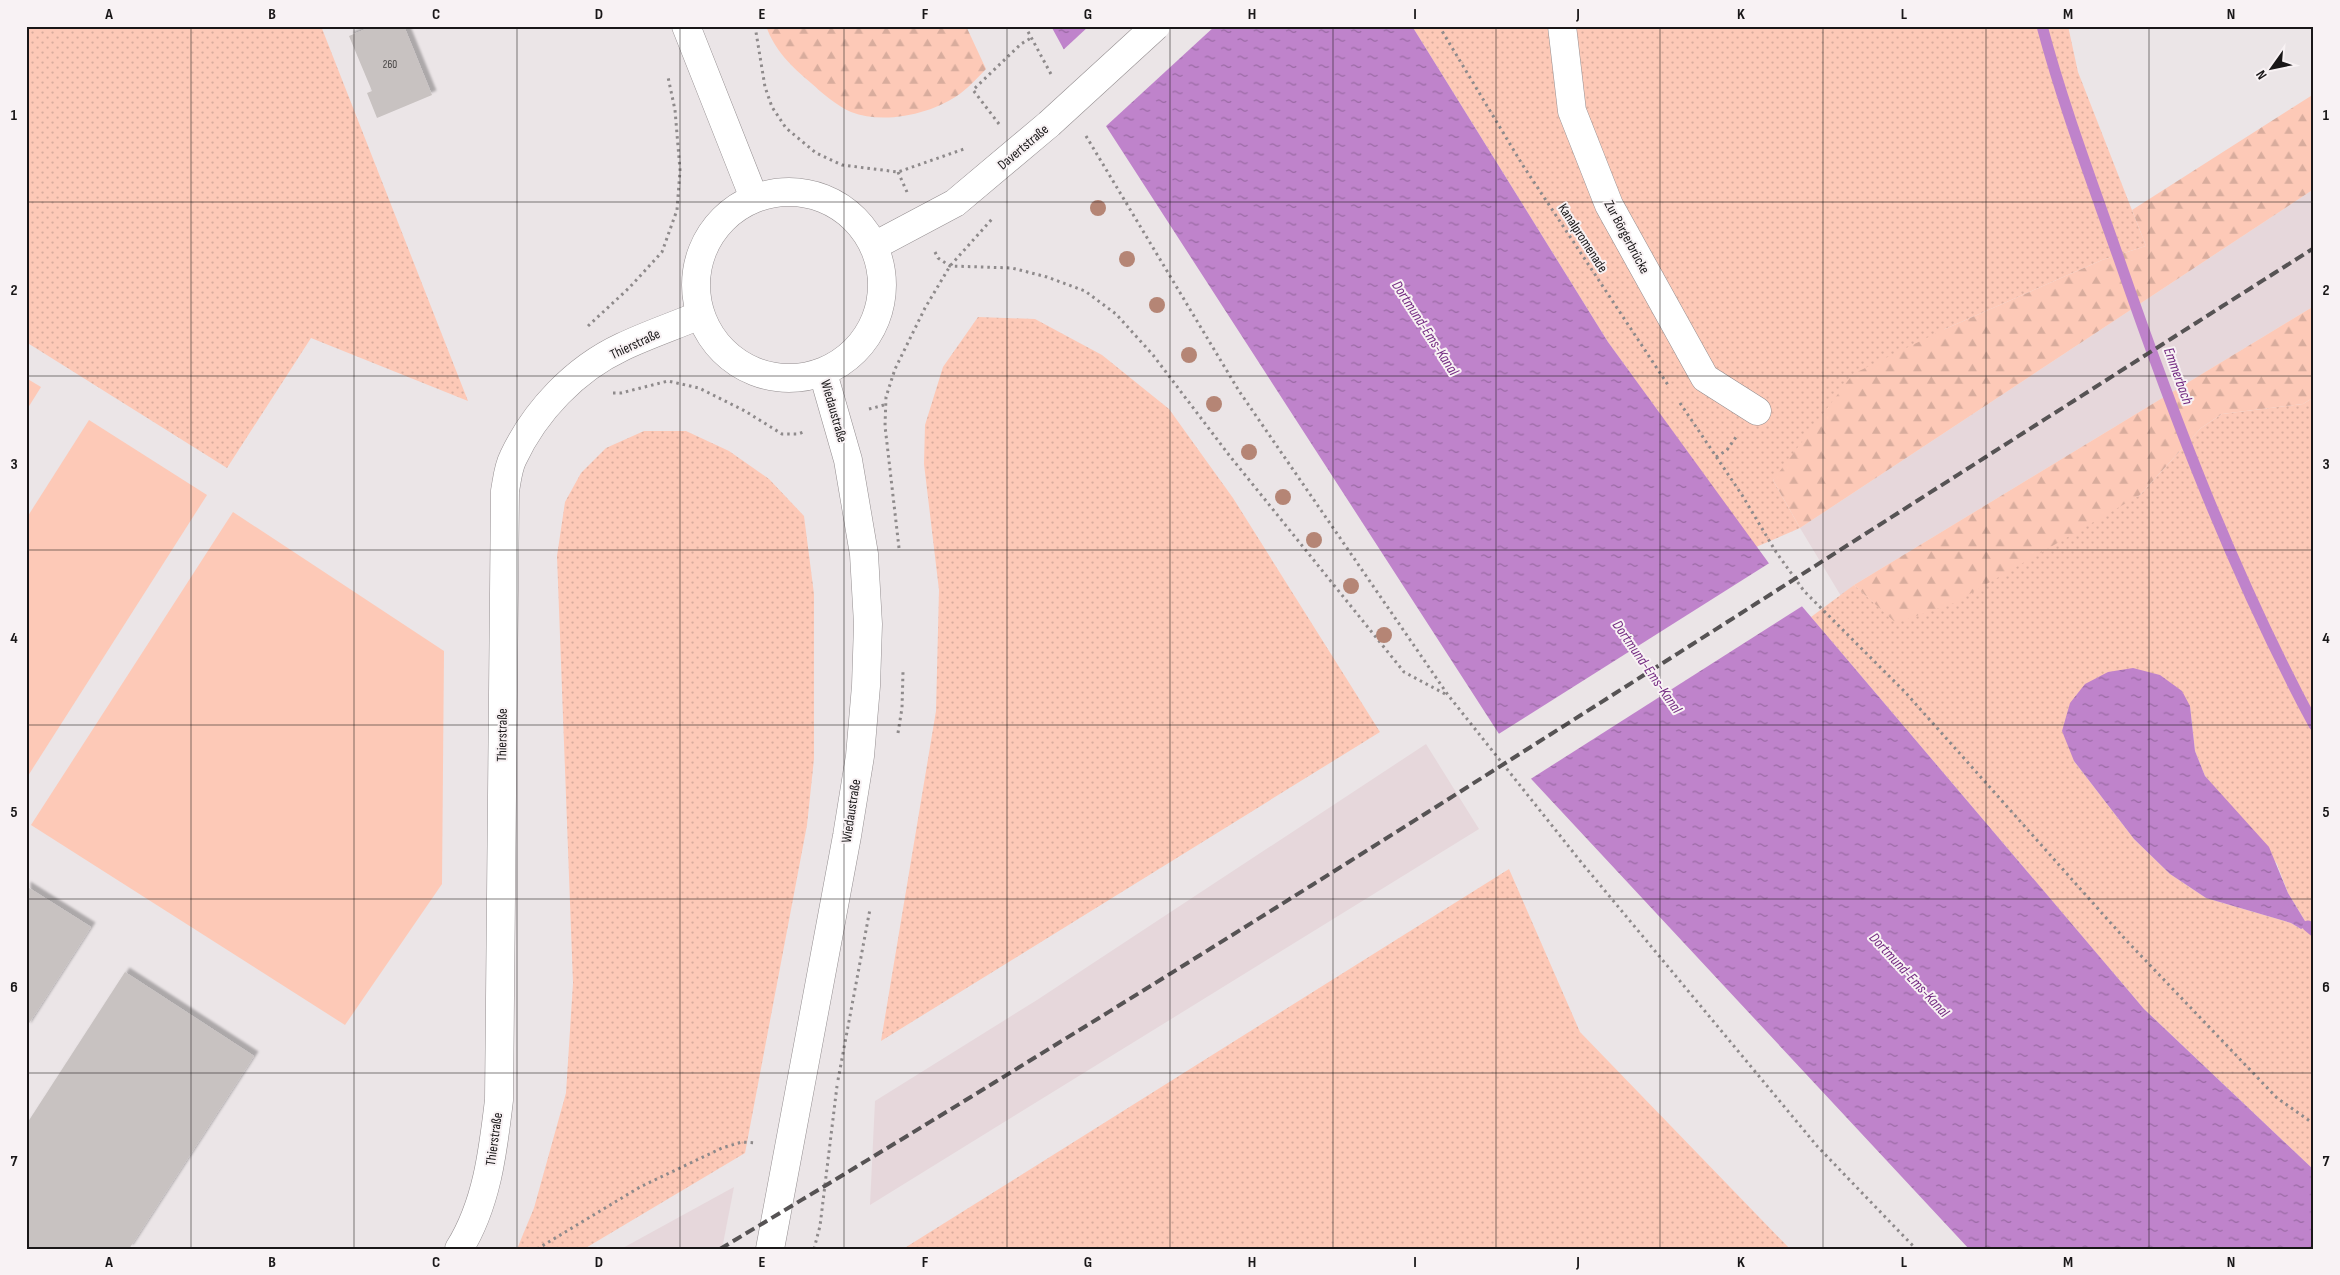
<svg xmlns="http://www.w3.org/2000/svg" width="2340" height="1275" font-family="'Sofia Sans Condensed',sans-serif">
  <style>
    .built { fill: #e6d7db }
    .grass { fill: url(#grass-dots); fill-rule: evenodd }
    .forest { fill: url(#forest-firs) }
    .green { fill: #fdc9b7 }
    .water { fill: url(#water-ripples) }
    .pier { fill: #ebe5e7 }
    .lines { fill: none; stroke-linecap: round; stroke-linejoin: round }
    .stream { stroke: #bf83cb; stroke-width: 11 }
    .building { fill: #c8c2c1; filter: url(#shadow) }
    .minor-casing { stroke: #948e90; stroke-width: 29 }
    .tertiary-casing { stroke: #948e90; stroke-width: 29 }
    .secondary-casing { stroke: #948e90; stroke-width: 29 }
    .path { stroke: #8e8a8b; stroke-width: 3; stroke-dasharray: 2.5 4; stroke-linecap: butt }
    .minor { stroke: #fff; stroke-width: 28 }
    .tertiary { stroke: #fff; stroke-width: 28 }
    .secondary { stroke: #fff; stroke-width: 28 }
    .rail { stroke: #565354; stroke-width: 4; stroke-dasharray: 10 5; stroke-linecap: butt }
    .tertiary-bridge-casing { stroke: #948e90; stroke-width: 29; stroke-linecap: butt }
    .tertiary-bridge { stroke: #fff; stroke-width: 28 }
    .tree { fill: #b58575 }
    .grid { fill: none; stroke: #191718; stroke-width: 1; stroke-opacity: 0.55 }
    .labels { text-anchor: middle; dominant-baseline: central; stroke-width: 4; stroke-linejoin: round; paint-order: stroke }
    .number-label { font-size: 11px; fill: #454242 }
    .street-label { font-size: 14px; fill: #191718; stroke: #f8f2f4 }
    .water-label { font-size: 15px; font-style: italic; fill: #742b82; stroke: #f8f2f4 }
    .neatline { fill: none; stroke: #191718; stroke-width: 2 }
    .grid-label { font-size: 16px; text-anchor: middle; font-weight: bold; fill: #191718 }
  </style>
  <defs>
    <pattern id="grass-dots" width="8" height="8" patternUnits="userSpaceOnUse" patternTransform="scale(1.25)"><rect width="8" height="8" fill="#fdc9b7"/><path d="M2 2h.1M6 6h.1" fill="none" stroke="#d8ac9d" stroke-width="1.8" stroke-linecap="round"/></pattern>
    <pattern id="forest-firs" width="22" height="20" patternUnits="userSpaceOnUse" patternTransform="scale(1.25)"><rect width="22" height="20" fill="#fdc9b7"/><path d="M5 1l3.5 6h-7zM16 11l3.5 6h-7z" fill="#d8ac9d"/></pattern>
    <pattern id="water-ripples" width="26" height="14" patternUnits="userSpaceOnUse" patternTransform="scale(1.25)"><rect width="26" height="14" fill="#bf83cb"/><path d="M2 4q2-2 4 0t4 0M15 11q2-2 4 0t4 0" fill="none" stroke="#9a6aa4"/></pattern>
    <filter id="shadow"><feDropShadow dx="4.5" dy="-4.5" stdDeviation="1" flood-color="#0004"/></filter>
  </defs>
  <rect width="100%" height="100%" fill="#ebe5e7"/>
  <!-- built -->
  <g class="built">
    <path d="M2314,189V306L1854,585L1841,596L1800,528Z"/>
    <path d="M1426,744L1479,829L870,1205L875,1101L1037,1000Z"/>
    <path d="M734,1187L722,1249H621Z"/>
  </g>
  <!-- grass -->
  <g class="grass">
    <path d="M26,26H321L468,401L311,338L227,468L26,342Z"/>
    <path d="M1412,26H2068L2078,72L2146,246L2102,260L1945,329L1773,480L1800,528L1756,547L1608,342Z"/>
    <path d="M978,317L1035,319L1102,355L1169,409L1233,498L1380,732L881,1041L936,711L939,590L924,464L925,425L943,367Z"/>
    <path d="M2314,397V1170L2144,1009L1811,617L1854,585L1896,622L2140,495L2201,428L2222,414L2303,404ZM2190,706L2195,751L2205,776L2277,864L2288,893L2308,926L2301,929L2291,923L2206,898L2170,874L2134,839L2074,761Z"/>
    <path d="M644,431H686L729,451L769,479L804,516L814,594V759L807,825L745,1153L584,1249H517L534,1208L566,1093L573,983L557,556L565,502L581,473L606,448Z"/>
    <path d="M1509,869L1580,1032L1790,1249H903Z"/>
  </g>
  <!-- forest -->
  <g class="forest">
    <path d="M766,26H966L986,69C978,77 970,86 961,93C933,114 884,125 851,112C837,106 822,93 811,83C791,66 775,51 766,26Z"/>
    <path d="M2314,94V189L1800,528L1773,480L1853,374L1945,329L2102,260L2146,246L2132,210Z"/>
    <path d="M2314,306V397L2303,404L2222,414L2201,428L2140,495L1954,603L1896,623L1854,585Z"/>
  </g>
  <!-- green -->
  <g class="green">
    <path d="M26,378L41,387L26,411Z"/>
    <path d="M89,420L207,495L26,779V519Z"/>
    <path d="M233,512L444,651L442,884L345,1025L31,825Z"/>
  </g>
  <!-- water -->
  <g class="water">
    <path d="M1051,26H1412L1608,342L1789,591L2144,1009L2314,1170V1249H1969L1521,768L1104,123Z"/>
    <path d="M2133,668L2160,675L2182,691L2190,706L2195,751L2205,776L2269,847L2288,893L2308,926L2301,929L2291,923L2206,898L2170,874L2134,839L2074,761L2062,731L2070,703L2085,684L2108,672Z"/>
  </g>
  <!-- pier -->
  <g class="pier">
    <path d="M1089,26H1215L1104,128L1062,51Z"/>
    <path d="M1771,562L1804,605L1529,780L1519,769L1497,735Z"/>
  </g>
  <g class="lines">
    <!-- stream -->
    <g class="stream">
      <path d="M2042,26C2063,105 2092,182 2119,259C2174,418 2234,576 2314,725"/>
      <path d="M2308,926L2314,931"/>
    </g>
  </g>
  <!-- building -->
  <g class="building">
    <path d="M373,26H404L432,95L377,118L367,93L372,91L349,36Z"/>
    <path d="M26,886L91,927L26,1028Z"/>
    <path d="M125,972L254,1056L129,1249H26V1125Z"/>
  </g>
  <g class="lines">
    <!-- minor casing -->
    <g class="minor-casing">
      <g id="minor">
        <path d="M1562,26L1572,111L1609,205L1705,378L1757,411"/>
        <path d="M459,1249C487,1204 493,1151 499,1100L505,491C507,480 508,468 513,458C535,411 575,369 622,347C647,335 674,326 700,315"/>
      </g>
    </g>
    <!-- tertiary casing -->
    <g class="tertiary-casing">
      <path id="tertiary" d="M874,246L955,203L1049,124"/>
    </g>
    <!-- secondary casing -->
    <g class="secondary-casing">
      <g id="secondary">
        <path d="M686,26L754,198"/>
        <circle cx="789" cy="285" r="93"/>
        <path d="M770,1249L847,836L860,756L866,686L868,624L864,554L848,460L823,373"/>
      </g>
    </g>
    <!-- path -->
    <g class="path">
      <path d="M755,26L765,87L772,107L786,128L816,153L842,165L898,172L964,149"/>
      <path d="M1025,26L1052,76"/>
      <path d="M1439,26L1522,164L1668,385"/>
      <path d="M999,124L973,90L1021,44L1031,38"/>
      <path d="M1086,136L1239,391L1448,695L1581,862L1817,1146L1916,1249"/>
      <path d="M898,172L907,192"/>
      <path d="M935,252L938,258L950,266L1012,268L1047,277L1085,291L1116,314L1153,355L1229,455L1404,672L1447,695"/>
      <path d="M588,326L629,288L662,252L677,210L680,170L675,110L668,77"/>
      <path d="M613,393H621L668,381L699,388L745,411L782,434H798L806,431"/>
      <path d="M1680,403L1742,495L1776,552L1804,591L1905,692L2125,939L2277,1098L2314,1124"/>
      <path d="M869,409L884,405"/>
      <path d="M1716,457L1727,450L1736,437"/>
      <path d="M899,548L885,426L886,397L895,369L925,308L950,266L992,219"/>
      <path d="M898,733L902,708L903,672"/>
      <path d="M838,1080L870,909"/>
      <path d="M537,1249L640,1187L722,1148L742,1142L757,1143"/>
      <path d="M814,1249L820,1226L837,1086"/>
    </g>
    <!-- minor -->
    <use href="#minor" class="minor"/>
    <!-- tertiary -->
    <use href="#tertiary" class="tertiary"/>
    <!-- secondary -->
    <use href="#secondary" class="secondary"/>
    <!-- rail -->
    <path class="rail" d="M720,1249C1258,927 1784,584 2314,248"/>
    <!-- tertiary-bridge casing -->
    <g class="tertiary-bridge-casing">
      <path id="tertiary-bridge" d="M1049,124L1156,26"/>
    </g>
    <!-- tertiary-bridge -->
    <use href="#tertiary-bridge" class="tertiary-bridge"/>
  </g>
  <!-- trees -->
  <g class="tree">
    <circle cx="1098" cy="208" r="8"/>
    <circle cx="1127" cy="259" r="8"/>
    <circle cx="1157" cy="305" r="8"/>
    <circle cx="1189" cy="355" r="8"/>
    <circle cx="1214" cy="404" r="8"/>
    <circle cx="1249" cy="452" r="8"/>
    <circle cx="1283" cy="497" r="8"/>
    <circle cx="1314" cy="540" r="8"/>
    <circle cx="1351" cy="586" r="8"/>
    <circle cx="1384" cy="635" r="8"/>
  </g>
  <!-- grid -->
  <path class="grid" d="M191,26V1249M354,26V1249M517,26V1249M680,26V1249M844,26V1249M1007,26V1249M1170,26V1249M1333,26V1249M1496,26V1249M1660,26V1249M1823,26V1249M1986,26V1249M2149,26V1249M26,202H2314M26,376H2314M26,550H2314M26,725H2314M26,899H2314M26,1073H2314"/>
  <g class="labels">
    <!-- number labels -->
    <g class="number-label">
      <text x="390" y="64">260</text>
    </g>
    <!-- street labels -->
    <g class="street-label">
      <text transform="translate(1023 147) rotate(-40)">Davertstraße</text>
      <text transform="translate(1627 237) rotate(62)">Zur Börgerbrücke</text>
      <text transform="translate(1583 238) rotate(57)">Kanalpromenade</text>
      <text transform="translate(635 344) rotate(-25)">Thierstraße</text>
      <text transform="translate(834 411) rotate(74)">Wiedaustraße</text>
      <text transform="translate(502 735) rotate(-89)">Thierstraße</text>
      <text transform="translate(851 811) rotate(-81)">Wiedaustraße</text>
      <text transform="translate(494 1139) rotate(-82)">Thierstraße</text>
    </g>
    <!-- water labels -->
    <g class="water-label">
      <text transform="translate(1425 328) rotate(57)">Dortmund-Ems-Kanal</text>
      <text transform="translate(2178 376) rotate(70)">Emmerbach</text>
      <text transform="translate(1647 667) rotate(55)">Dortmund-Ems-Kanal</text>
      <text transform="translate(1909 975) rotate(47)">Dortmund-Ems-Kanal</text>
    </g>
  </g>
  <!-- border -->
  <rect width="2340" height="1275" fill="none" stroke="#f8f2f4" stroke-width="55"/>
  <!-- north arrow -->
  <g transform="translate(2272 68) rotate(237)" stroke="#f8f2f4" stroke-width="4" paint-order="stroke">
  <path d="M0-4L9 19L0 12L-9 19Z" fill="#191718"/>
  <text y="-8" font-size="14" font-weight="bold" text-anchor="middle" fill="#191718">N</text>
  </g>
  <rect x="28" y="28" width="2284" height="1220" class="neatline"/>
  <g class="grid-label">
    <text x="109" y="19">A</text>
    <text x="272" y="19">B</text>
    <text x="436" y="19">C</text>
    <text x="599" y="19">D</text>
    <text x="762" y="19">E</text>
    <text x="925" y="19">F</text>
    <text x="1088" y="19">G</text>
    <text x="1252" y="19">H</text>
    <text x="1415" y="19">I</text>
    <text x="1578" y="19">J</text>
    <text x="1741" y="19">K</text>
    <text x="1904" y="19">L</text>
    <text x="2068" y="19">M</text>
    <text x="2231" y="19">N</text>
    <text x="14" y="120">1</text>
    <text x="2326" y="120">1</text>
    <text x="14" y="295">2</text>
    <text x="2326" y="295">2</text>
    <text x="14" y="469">3</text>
    <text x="2326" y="469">3</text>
    <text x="14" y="643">4</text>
    <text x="2326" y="643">4</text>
    <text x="14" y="817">5</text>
    <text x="2326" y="817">5</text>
    <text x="14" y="992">6</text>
    <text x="2326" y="992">6</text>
    <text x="14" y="1166">7</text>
    <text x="2326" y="1166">7</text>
    <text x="109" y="1267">A</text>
    <text x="272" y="1267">B</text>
    <text x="436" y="1267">C</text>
    <text x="599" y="1267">D</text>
    <text x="762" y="1267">E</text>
    <text x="925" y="1267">F</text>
    <text x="1088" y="1267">G</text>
    <text x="1252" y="1267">H</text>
    <text x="1415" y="1267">I</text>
    <text x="1578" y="1267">J</text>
    <text x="1741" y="1267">K</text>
    <text x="1904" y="1267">L</text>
    <text x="2068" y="1267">M</text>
    <text x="2231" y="1267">N</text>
  </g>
</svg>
